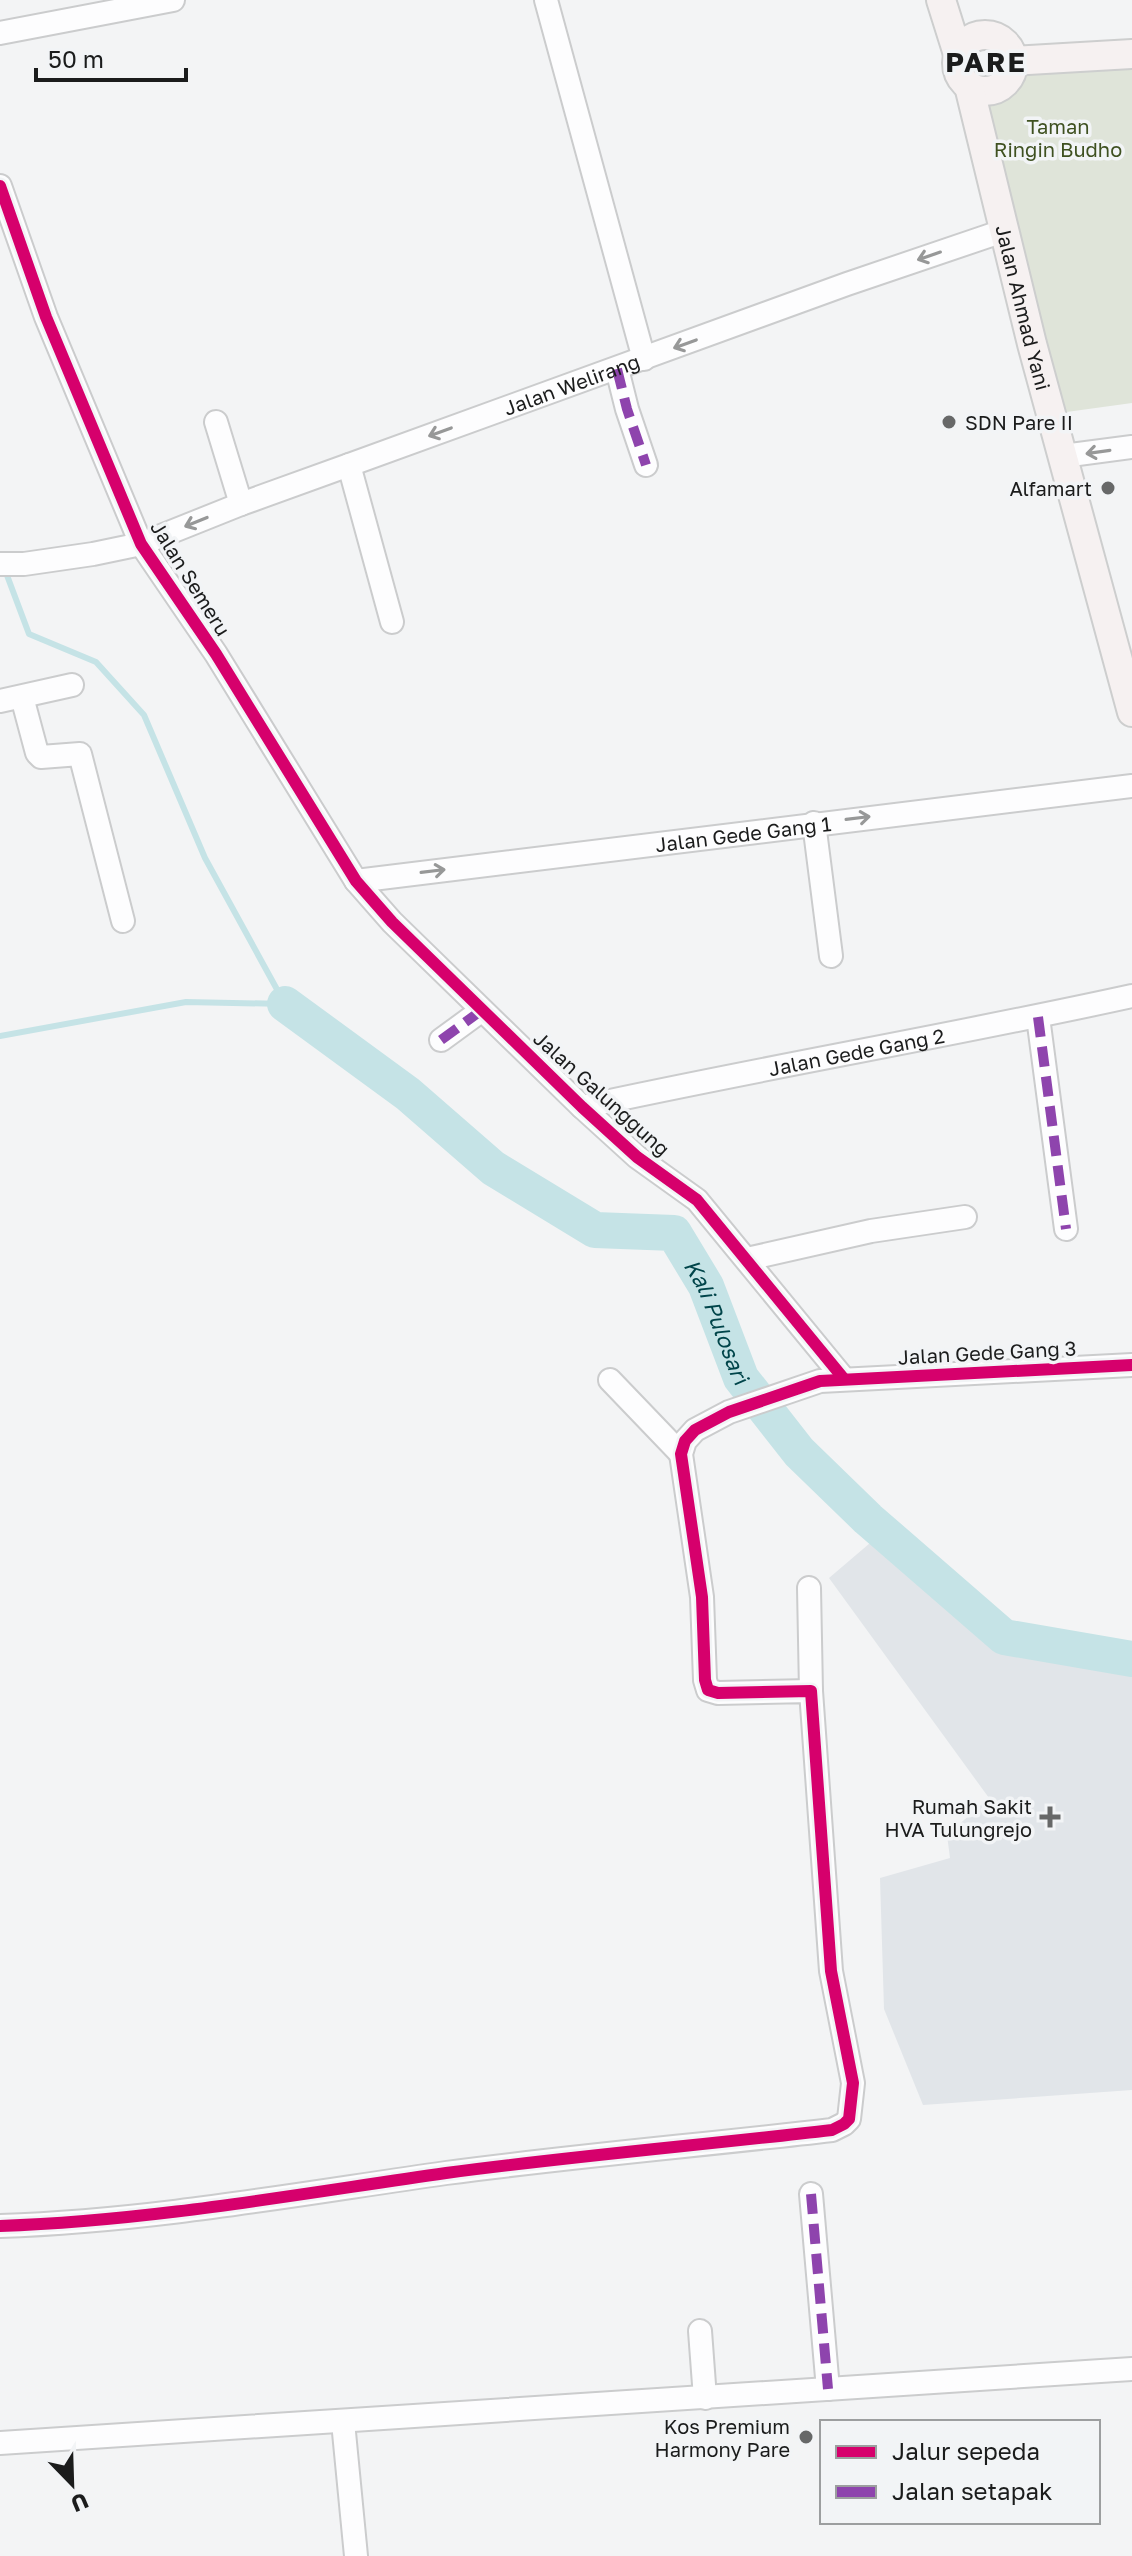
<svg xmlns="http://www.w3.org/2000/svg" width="1132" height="2556" font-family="'Golos Text',sans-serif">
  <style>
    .built { fill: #e1e5e9 }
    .green { fill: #dfe4d9 }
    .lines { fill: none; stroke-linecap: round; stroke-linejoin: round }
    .stream { stroke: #c5e3e6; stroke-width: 6 }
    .river { stroke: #c5e3e6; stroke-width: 36 }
    .minor-casing { stroke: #cbcccd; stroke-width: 26 }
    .major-casing { stroke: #cdcece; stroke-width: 32 }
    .minor { stroke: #fdfdfe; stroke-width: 22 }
    .major { stroke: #f6f1f1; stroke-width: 28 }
    .quiet { stroke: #8e44ad; stroke-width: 10; stroke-dasharray: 20 10; stroke-linecap: butt }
    .cycleway-casing { stroke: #f2f4f6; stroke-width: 17 }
    .cycleway { stroke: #d6006c; stroke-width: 12 }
    .oneway { stroke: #979898 }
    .poi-dot { fill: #676868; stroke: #f2f4f6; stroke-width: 3 }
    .labels { text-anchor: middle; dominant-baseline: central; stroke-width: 7; stroke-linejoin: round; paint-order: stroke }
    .park-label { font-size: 20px; fill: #3f5121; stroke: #f2f4f6 }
    .street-label { font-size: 20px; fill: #1b1c1c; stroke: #f2f4f6 }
    .poi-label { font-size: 20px; fill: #1b1c1c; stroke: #f2f4f6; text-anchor: end }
    .water-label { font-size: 22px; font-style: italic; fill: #01454a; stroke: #f2f4f6 }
    .district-label { font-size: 28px; font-weight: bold; letter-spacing: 2px; fill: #1b1c1c; stroke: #f2f4f6 }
  </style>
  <rect width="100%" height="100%" fill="#f3f4f5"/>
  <!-- built -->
  <path class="built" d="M890,1526L1005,1621L1132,1651V2090L923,2105L884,2009L880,1878L950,1858L947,1835L989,1798L829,1578Z"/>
  <!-- green -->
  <path class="green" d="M1132,54V403L1052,414L978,90C995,92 1006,86 1013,69Z"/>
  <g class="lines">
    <!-- stream -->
    <g class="stream">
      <path d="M5,570L29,634L96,662L144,715L205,858L285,1004"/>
      <path d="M0,1036L186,1002L285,1004"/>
    </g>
    <!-- river -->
    <path class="river" id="s1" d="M285,1004L408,1094L493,1168L595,1230L674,1233L706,1286L741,1378L799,1452L868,1519L1004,1637L1132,1659"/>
    <!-- minor casing -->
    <g class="minor-casing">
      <g id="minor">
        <path d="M546,0L644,359"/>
        <path d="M0,33L173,0"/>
        <path d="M0,186L46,317L141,544L216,654L356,881L392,922L582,1107L637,1157L697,1200L844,1379"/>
        <path d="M617,369L627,409L646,465"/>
        <path d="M216,422L241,504"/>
        <path d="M1063,456L1132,447"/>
        <path d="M349,465L392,622"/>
        <path id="s2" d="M0,564H24L93,554L141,544L241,504L349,465L847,284L1003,231"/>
        <path d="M22,697L37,753L41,757L80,754L123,921"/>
        <path d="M0,701L72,685"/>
        <path d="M814,823L831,956"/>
        <path id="s3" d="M356,881L1132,786"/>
        <path d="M1038,1017L1066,1229"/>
        <path d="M441,1040L482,1010"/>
        <path id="s4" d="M582,1107C765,1067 950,1036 1132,996"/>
        <path d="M747,1259L871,1231L965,1217"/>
        <path d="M610,1380L681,1454"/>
        <path d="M809,1588L811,1691"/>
        <path d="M811,2194L828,2389"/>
        <path d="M0,2226C150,2221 298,2194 446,2173C574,2156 703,2145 832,2130L844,2124L849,2119L853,2083L831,1971L811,1691L718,1693L708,1690L705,1680L702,1597L681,1454L685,1441L695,1430L729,1412L820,1381L1132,1365"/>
        <path d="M700,2331L705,2398"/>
        <path d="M343,2422L356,2556"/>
        <path d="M0,2443L1132,2369"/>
      </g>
    </g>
    <!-- major casing -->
    <g class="major-casing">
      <g id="major">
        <path d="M941,0L958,54"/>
        <circle cx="985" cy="63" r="28"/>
        <path d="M1013,61L1132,54"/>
        <path id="s5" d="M969,86L1032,344L1132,712"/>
      </g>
    </g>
    <!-- minor -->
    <use href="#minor" class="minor"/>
    <!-- major -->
    <use href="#major" class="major"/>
    <!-- quiet -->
    <g class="quiet">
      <path d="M617,369L627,409L646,465"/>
      <path d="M1038,1017L1066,1229"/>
      <path d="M441,1040L482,1010"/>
      <path d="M811,2194L828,2389"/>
    </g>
    <!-- cycleway casing -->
    <g class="cycleway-casing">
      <g id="cycleway">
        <path d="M0,186L46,317L141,544L216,654L356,881L392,922L582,1107L637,1157L697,1200L844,1379"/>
        <path d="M0,2226C150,2221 298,2194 446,2173C574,2156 703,2145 832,2130L844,2124L849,2119L853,2083L831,1971L811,1691L718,1693L708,1690L705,1680L702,1597L681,1454L685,1441L695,1430L729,1412L820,1381L1132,1365"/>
      </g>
    </g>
    <!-- cycleway -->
    <use href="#cycleway" class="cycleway"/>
  </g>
  <!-- one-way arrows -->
  <defs><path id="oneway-shaft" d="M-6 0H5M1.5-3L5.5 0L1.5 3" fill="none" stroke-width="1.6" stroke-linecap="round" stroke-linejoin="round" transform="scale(2)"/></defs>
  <g class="oneway">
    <use href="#oneway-shaft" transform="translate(929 256) rotate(161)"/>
    <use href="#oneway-shaft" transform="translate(685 344) rotate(160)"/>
    <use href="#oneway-shaft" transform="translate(440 432) rotate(160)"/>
    <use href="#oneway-shaft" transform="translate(1098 452) rotate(172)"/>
    <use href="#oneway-shaft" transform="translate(196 522) rotate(158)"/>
    <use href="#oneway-shaft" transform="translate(858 818) rotate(-7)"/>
    <use href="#oneway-shaft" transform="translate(433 871) rotate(-7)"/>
  </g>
  <!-- markers -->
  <g class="poi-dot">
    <circle cx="949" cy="422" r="8"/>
    <circle cx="1108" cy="488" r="8"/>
    <path d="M1046 1805h8v8h8v8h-8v8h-8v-8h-8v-8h8z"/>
    <circle cx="806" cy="2437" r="8"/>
  </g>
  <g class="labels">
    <!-- park labels -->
    <g class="park-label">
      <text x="1058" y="126">Taman<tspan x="1058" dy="23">Ringin Budho</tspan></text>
    </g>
    <!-- street labels -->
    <g class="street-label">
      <text stroke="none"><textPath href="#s5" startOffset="228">Jalan Ahmad Yani</textPath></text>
      <text stroke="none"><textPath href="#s2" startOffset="602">Jalan Welirang</textPath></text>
      <text transform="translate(191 578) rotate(58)">Jalan Semeru</text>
      <text stroke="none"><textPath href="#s3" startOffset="390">Jalan Gede Gang 1</textPath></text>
      <text stroke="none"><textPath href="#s4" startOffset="280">Jalan Gede Gang 2</textPath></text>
      <text transform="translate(602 1093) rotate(42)">Jalan Galunggung</text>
      <text transform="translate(987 1352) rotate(-3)">Jalan Gede Gang 3</text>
    </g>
    <!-- poi labels -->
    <g class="poi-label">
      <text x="965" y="422" text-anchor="start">SDN Pare II</text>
      <text x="1092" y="488">Alfamart</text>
      <text x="1032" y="1806">Rumah Sakit<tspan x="1032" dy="23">HVA Tulungrejo</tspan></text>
      <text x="790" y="2426">Kos Premium<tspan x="790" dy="23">Harmony Pare</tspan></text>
    </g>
    <!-- water labels -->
    <g class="water-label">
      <text stroke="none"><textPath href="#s1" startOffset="562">Kali Pulosari</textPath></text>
    </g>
    <!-- district labels -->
    <g class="district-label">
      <text x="986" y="61">PARE</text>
    </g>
  </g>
  <!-- legend -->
  <rect x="820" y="2420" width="280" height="104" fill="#f2f4f6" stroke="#9c9e9f" stroke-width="2"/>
  <rect x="836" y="2446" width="40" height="12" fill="#d6006c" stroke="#9c9e9f" stroke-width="2"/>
  <text x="892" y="2460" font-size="24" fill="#1b1c1c">Jalur sepeda</text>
  <rect x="836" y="2486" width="40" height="12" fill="#8e44ad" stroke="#9c9e9f" stroke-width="2"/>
  <text x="892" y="2500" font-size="24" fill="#1b1c1c">Jalan setapak</text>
  <!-- north arrow -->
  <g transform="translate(72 2484) rotate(157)" stroke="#f2f4f6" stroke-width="6" paint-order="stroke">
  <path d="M0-6L14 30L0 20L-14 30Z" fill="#1b1c1c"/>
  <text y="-12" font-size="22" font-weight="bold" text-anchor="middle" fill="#1b1c1c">U</text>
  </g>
  <!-- scale -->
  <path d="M36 68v12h150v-12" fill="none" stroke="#1b1c1c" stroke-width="4"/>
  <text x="48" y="68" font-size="24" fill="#1b1c1c" stroke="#f2f4f6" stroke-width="6" paint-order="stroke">50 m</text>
</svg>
